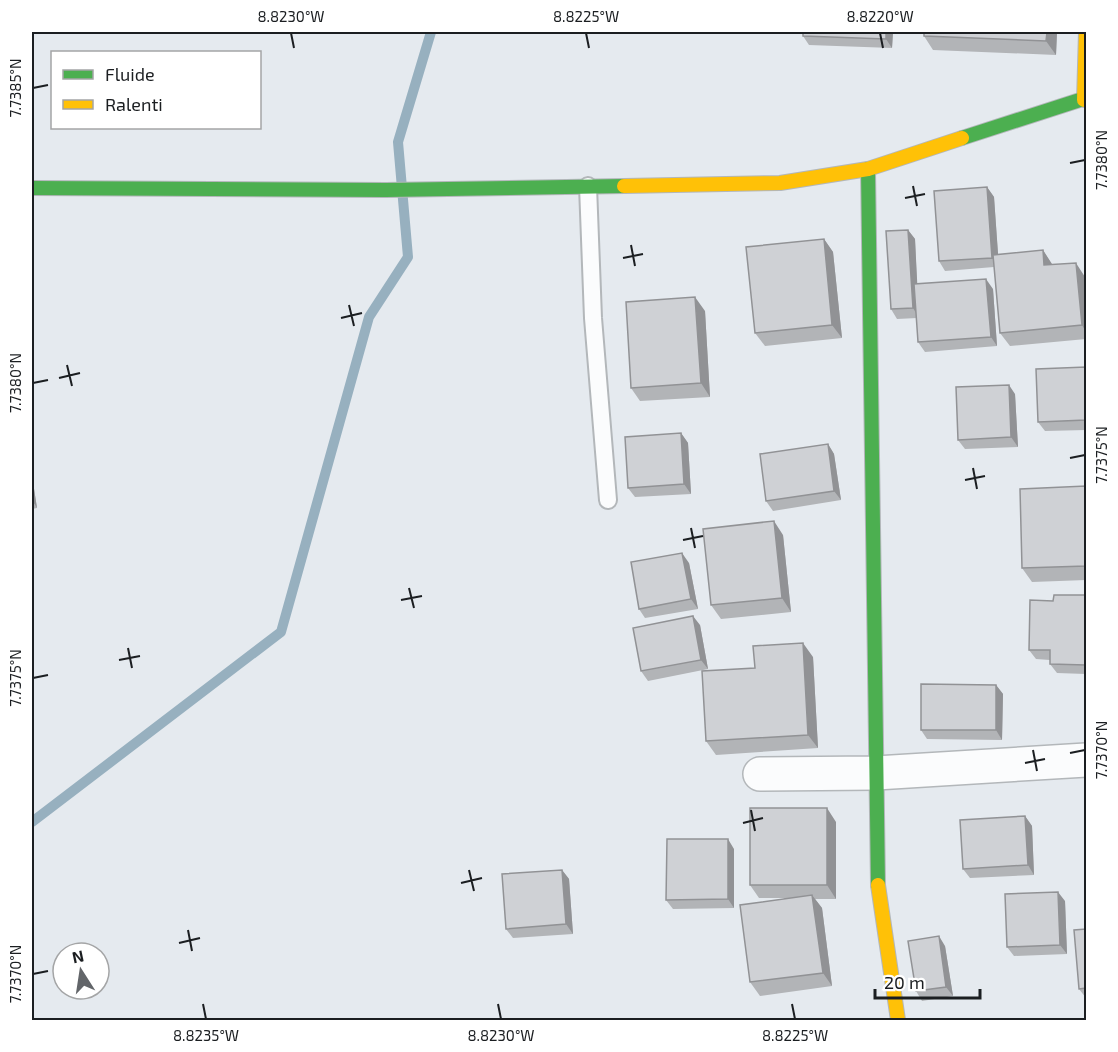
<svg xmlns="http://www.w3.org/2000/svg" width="1118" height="1052" viewBox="0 0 1118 1052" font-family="'Exo 2',sans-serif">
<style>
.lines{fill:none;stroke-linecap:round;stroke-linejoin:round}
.stream{stroke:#97b0bf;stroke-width:10}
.lane-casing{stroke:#b3b7ba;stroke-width:20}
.street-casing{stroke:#b3b7ba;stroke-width:36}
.fast-casing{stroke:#b3b7ba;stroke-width:16}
.slow-casing{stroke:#b3b7ba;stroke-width:16}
.lane{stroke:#fbfcfd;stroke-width:16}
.street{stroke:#fbfcfd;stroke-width:33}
.fast{stroke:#4caf50;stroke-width:14}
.slow{stroke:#ffc107;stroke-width:14}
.wall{fill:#b2b4b7}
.shaded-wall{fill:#919295}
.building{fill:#cfd1d5;stroke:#919295;stroke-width:1.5}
.ticks{fill:none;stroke:#1b1e21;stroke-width:2}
.neatline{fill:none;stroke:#1b1e21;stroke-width:2}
.ticks-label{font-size:15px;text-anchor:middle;fill:#1b1e21}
</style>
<rect width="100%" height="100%" fill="#e5eaef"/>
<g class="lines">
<path class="stream" d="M32,822L281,632L369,317L408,257L398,142L431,32"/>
<defs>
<path id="lane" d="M588,186L593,318L608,500"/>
<path id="street" d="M760,774L876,773L1086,760"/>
<path id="fast" d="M962,138L1086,98
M868,169L878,885
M32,188L386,190L624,186"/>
<path id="slow" d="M1084,100L1086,32
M624,186L780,183L868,169L962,138
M878,885L898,1020"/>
</defs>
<use href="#lane" class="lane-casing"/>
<use href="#street" class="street-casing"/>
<use href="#fast" class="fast-casing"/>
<use href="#slow" class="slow-casing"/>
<use href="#lane" class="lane"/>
<use href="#street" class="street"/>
<use href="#fast" class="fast"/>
<use href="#slow" class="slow"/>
</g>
<path class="wall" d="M893,32L892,48L809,45L803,36Z
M924,32H1057L1056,55L933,50L924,36Z
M987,187L994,197L998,255L1043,250L1052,265L1085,277L1086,291V339L1010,346L1000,333L994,267L945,271L939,261Z
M908,230L915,239L917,284L993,289L997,346L925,352L918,342L917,318L897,319L891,309Z
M824,239L833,252L842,338L765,346L755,333Z
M705,311L710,397L640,401L631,388Z
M1086,367V430L1045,431L1038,422Z
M1015,394L1018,447L965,449L958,440Z
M681,433L688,443L691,494L635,497L628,488Z
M828,444L834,454L841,500L773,511L766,501Z
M32,476L37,508L32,509Z
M1086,486V580L1032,582L1022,568Z
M783,535L791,612L721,619L711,605Z
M689,563L698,609L645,618L639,609Z
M1086,595V674L1057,673L1050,664V660L1036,659L1029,650L1053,601Z
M700,625L708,669L648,681L641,671Z
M813,657L818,748L716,755L706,741L755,668Z
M996,685L1003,694L1002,740L927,739L921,730Z
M1025,816L1032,826L1034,875L970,878L963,869Z
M836,822V899H815L822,908L832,986L760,996L750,982L784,898H759L750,885Z
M734,849V908L673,909L666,900Z
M562,870L569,879L573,934L513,938L506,929Z
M1065,901L1067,954L1014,956L1007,947Z
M1086,929V998L1079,989Z
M945,946L953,996L922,1001L916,991Z"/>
<path class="shaded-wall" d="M886,32H893L892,48L886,39Z
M1047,32H1057L1056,55L1046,41Z
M987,187L994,197L999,267L992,258Z
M908,230L915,239L919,318L913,308Z
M824,239L833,252L842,338L832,325Z
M1043,250L1052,264L1054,279L1044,265Z
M1076,263L1085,277L1086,291V332L1082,325Z
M986,279L993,289L997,346L991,337Z
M695,297L705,311L710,397L701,383Z
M32,349L34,365L32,362Z
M1009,385L1015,394L1018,447L1011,437Z
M681,433L688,443L691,494L684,484Z
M828,444L834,454L841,500L834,491Z
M32,476L37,508L34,503L32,490Z
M774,521L783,535L791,612L782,598Z
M682,553L689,563L698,609L691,599Z
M693,616L700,625L708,669L701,660Z
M803,643L813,657L818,748L808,735Z
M996,685L1003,694L1002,740L996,730Z
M827,808L836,822V899L827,885Z
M1025,816L1032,826L1034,875L1028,865Z
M728,839L734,849V908L728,899Z
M562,870L569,879L573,934L566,924Z
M1058,892L1065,901L1067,954L1060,945Z
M812,895L822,908L832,986L823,973Z
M939,936L945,946L953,996L946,987Z"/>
<path class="building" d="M803,32H886V39L803,36Z
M924,32H1047L1046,41L924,36Z
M987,187L992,258L939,261L934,191Z
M908,230L913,308L891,309L886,231Z
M824,239L832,325L755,333L746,247Z
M1043,250L1044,265L1076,263L1082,325L1000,333L993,255Z
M986,279L991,337L918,342L914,284Z
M695,297L701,383L631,388L626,302Z
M1086,367V420L1038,422L1036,369Z
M1009,385L1011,437L958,440L956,387Z
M681,433L684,484L628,488L625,437Z
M828,444L834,491L766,501L760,454Z
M1086,486V566L1022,568L1020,489Z
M32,490L34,503L32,504Z
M774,521L782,598L711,605L703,529Z
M682,553L691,599L639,609L631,562Z
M1054,595H1086V665L1050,664V650H1029L1030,600L1053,601Z
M693,616L701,660L641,671L633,628Z
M803,643L808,735L706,741L702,671L755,668L753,646Z
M921,684L996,685V730H921Z
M750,808H827V885H750Z
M1025,816L1028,865L963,869L960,820Z
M667,839H728V899L666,900Z
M562,870L566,924L506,929L502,874Z
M1058,892L1060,945L1007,947L1005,894Z
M812,895L823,973L750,982L740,905Z
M1086,929V988L1079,989L1074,930Z
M939,936L946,987L916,991L908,941Z"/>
<path class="ticks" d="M291,33L294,48M586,33L589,48M880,33L883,48M33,88L48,85M1070,163L1085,160M913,186L917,206M905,198L925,194M631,245L635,266M623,258L643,254M349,305L354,326M341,318L362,313M67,365L72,386M59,378L80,373M33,383L48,380M1070,458L1085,455M973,468L977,489M965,480L985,476M691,528L695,548M683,540L703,536M409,588L414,608M401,600L422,596M128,648L132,668M119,660L140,656M33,678L48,675M1033,750L1037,771M1070,753L1085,750M1025,763L1045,759M751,810L755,831M743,823L763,818M469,870L474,891M461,883L482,878M188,930L192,951M179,943L200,938M33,974L48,971M203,1004L206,1019M498,1004L501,1019M792,1004L795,1019"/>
<rect width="1118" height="1052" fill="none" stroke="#ffffff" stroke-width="66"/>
<rect x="51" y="51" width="210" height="78" fill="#ffffff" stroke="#a4a5a6" stroke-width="1.5"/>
<rect x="63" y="70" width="30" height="9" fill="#4caf50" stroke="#a4a5a6" stroke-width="1.5"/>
<text x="105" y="81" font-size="18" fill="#1b1e21">Fluide</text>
<rect x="63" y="100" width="30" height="9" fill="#ffc107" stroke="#a4a5a6" stroke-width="1.5"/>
<text x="105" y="111" font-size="18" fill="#1b1e21">Ralenti</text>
<g transform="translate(81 971) rotate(348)"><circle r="28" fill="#ffffff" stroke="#a4a5a6" stroke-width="1.5"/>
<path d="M0-4.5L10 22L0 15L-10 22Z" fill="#626569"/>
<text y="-9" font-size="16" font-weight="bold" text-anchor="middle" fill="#1b1e21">N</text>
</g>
<path d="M875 989v9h105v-9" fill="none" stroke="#1b1e21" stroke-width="3"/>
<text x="884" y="989" font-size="18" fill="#1b1e21" stroke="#ffffff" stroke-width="4.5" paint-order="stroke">20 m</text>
<rect x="33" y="33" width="1052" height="986" class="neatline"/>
<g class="ticks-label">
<text x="291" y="22">8.8230°W</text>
<text x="586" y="22">8.8225°W</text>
<text x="880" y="22">8.8220°W</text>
<text transform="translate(16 88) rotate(-90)" y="5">7.7385°N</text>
<text transform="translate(1102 160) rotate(-90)" y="5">7.7380°N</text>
<text transform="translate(16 383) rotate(-90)" y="5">7.7380°N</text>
<text transform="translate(1102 455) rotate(-90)" y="5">7.7375°N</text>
<text transform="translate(16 678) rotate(-90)" y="5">7.7375°N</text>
<text transform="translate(1102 750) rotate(-90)" y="5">7.7370°N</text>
<text transform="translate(16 974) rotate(-90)" y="5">7.7370°N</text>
<text x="206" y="1041">8.8235°W</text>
<text x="501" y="1041">8.8230°W</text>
<text x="795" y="1041">8.8225°W</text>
</g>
</svg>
